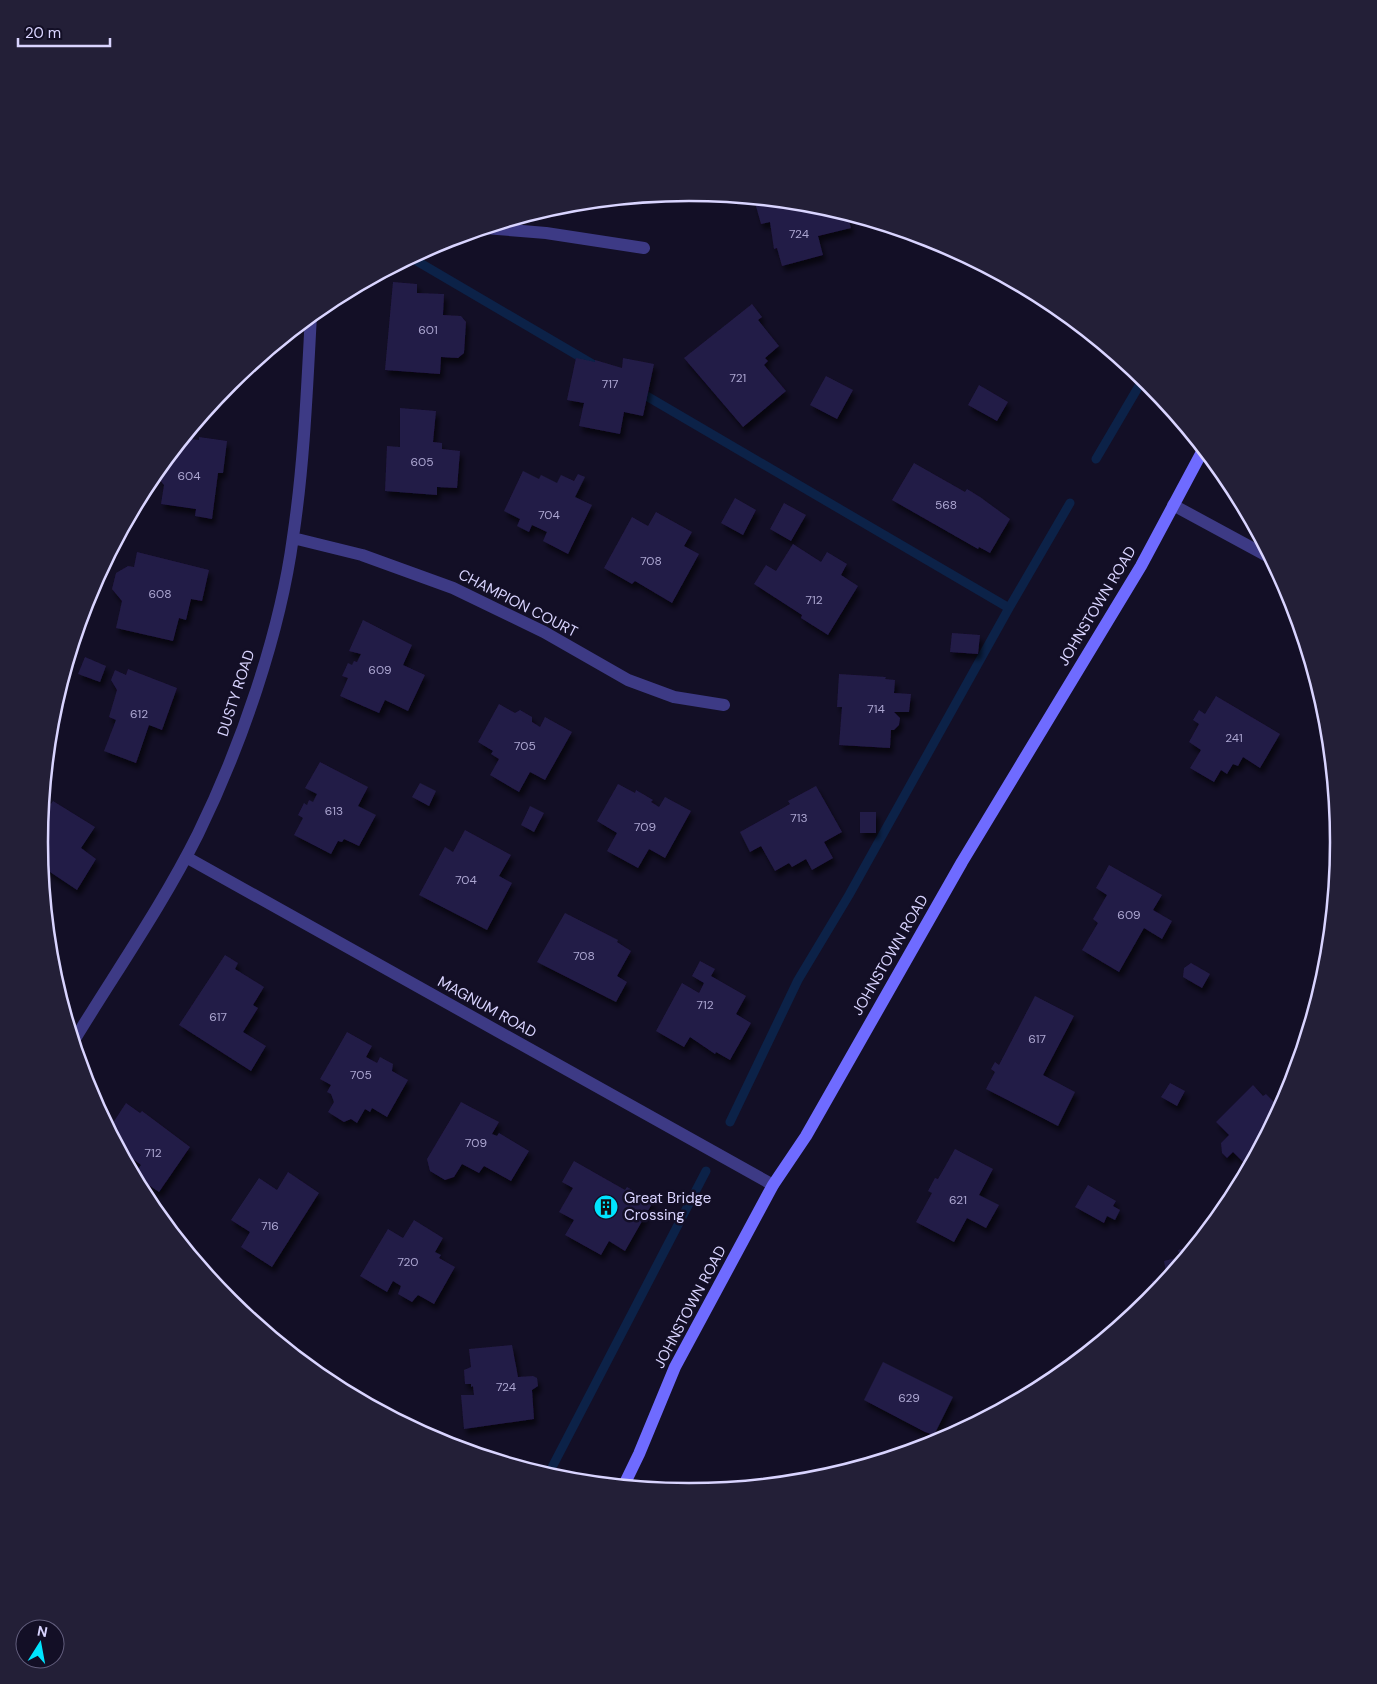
<svg xmlns="http://www.w3.org/2000/svg" width="1377" height="1684" viewBox="0 0 1377 1684" font-family="'DM Sans',sans-serif">
<style>
.lines{fill:none;stroke-linecap:round;stroke-linejoin:round}
.stream{stroke:#0c2248;stroke-width:9}
.building{fill:#241b47;filter:url(#shadow)}
.street{stroke:#3d3a85;stroke-width:12}
.secondary{stroke:#6f6bff;stroke-width:12}
.labels{text-anchor:middle;dominant-baseline:central;stroke-width:5;stroke-linejoin:round;paint-order:stroke}
.number-label{font-size:12px;fill:#aca6d1}
.street-label{font-size:15px;fill:#d9d4ff;stroke:#130f26}
.poi-label{font-size:15px;fill:#d9d4ff;stroke:#130f26;text-anchor:start}
.rim{fill:none;stroke:#d9d4ff;stroke-width:2.5}
</style>
<defs>
<filter id="shadow"><feDropShadow dx="3" dy="5.5" stdDeviation="2.5" flood-color="#0009"/></filter>
</defs>
<rect width="100%" height="100%" fill="#130f26"/>
<g class="lines">
<path class="stream" d="M410,257L594,365
M638,391L1009,608
M1096,459L1143,379
M730,1122L798,980L849,895L1009,608L1070,503
M548,1475L706,1171"/>
</g>
<path class="building" d="M754,199L816,205L847,214L851,228L818,236L823,255L782,266L777,248L774,249L770,222L761,224Z
M393,282L417,284V293L444,294L443,315L461,316L466,322L464,353L458,358L441,357L440,374L385,370Z
M752,304L762,317L758,320L779,346L765,358L768,361L764,365L786,391L743,427L684,358Z
M576,358L595,362V360L622,368L623,358L654,364L643,416L624,412L620,434L579,426L584,403L567,400Z
M826,376L853,390L837,419L810,405Z
M979,385L1008,402L997,421L968,405Z
M400,408L436,411L433,442L442,443V449L460,451L457,488L437,487V495L385,491L387,446L400,447Z
M199,437L227,441L223,473H218L212,519L195,516L196,509L161,504L164,485L159,479L163,468H159L183,438L199,440Z
M914,463L965,492L967,489L980,497L1010,519L990,553L979,547L978,549L892,500Z
M523,471L539,479L541,475L557,483L561,475L574,481L578,474L585,477L575,497L592,505L568,554L543,541L547,532L532,525L529,532L517,526L520,519L504,511Z
M735,498L756,510L743,535L721,523Z
M784,503L806,515L791,541L770,529Z
M656,512L692,532L684,546L699,554L672,603L635,581L632,584L604,568L632,517L648,526Z
M793,544L821,562L827,552L847,564L841,575L858,586L828,635L801,618L802,615L754,584L766,565L776,571Z
M137,552L209,570L202,601L191,599L186,620L179,618L173,641L116,628L122,601L112,589L116,573L128,566L134,567Z
M363,620L412,645L403,665L425,675L408,711L385,700L379,713L340,696L348,678L342,676L348,663L352,665L354,661L357,662L361,654L349,651Z
M952,633L980,635L978,654L950,652Z
M85,657L106,666L100,682L78,674Z
M128,669L177,688L162,730L149,725L136,763L104,751L116,720L109,717L117,690L111,680L115,670L126,675Z
M839,674L886,677L885,679L895,680L894,693L911,694L909,712H894L900,718L899,725L894,730H891L890,748L839,745L842,707H837Z
M1216,696L1280,734L1260,768L1243,757L1238,766L1233,764L1227,774L1221,770L1214,782L1190,768L1201,750L1189,742L1199,724L1193,720L1199,710L1205,714Z
M499,704L515,713L520,710L532,717V722L540,727L545,717L572,732L545,780L530,772L519,792L490,775L499,759L491,754L493,751L478,742Z
M320,762L368,787L358,806L376,815L359,846L344,839L342,842L338,841L331,854L294,835L303,818L298,815L304,803L307,805L309,800L313,802L317,794L305,788Z
M420,783L436,791L429,806L412,797Z
M618,784L635,793L636,790L653,800L651,802L659,807L665,797L691,811L665,858L649,849L638,868L607,851L617,833L597,821Z
M816,786L842,832L824,842L833,858L812,870L806,859L792,867L789,863L775,871L761,846L750,852L740,832L790,804L788,801Z
M43,799L51,804L53,801L95,827L81,848L96,859L77,890L41,866L39,842Z
M530,806L544,813L534,832L521,825Z
M860,812H876V833H860Z
M465,830L511,855L499,876L512,883L487,930L419,895L445,847L453,852Z
M1109,865L1162,895L1153,910L1172,921L1162,939L1144,928L1119,972L1082,950L1098,923L1093,919L1107,895L1096,888Z
M565,913L618,940L617,942L631,951L617,976L627,982L616,1002L537,962Z
M225,955L238,963L235,969L264,987L253,1005L258,1008L243,1032L266,1046L251,1071L179,1025Z
M700,961L715,969L711,976L746,996L736,1014L751,1023L730,1060L716,1052L715,1054L690,1037L684,1047L656,1031L682,983L699,993L704,983L692,976Z
M1191,963L1210,974L1202,988L1183,977L1184,968Z
M1035,996L1074,1016L1043,1075L1075,1092L1058,1126L986,1089L995,1072L991,1069L995,1062L999,1065Z
M347,1032L372,1046L366,1057L377,1063L380,1057L393,1064L392,1071L408,1080L387,1117L372,1108L370,1112L365,1109L357,1123L351,1119L344,1122L328,1112L334,1102L331,1094L327,1092L331,1085L320,1079Z
M1170,1083L1185,1091L1177,1106L1161,1097Z
M1253,1085L1263,1096L1266,1094L1280,1108L1248,1167L1233,1152L1227,1158L1222,1153L1221,1143L1229,1135L1216,1122Z
M461,1102L499,1122L492,1134L497,1136L499,1133L529,1151L511,1181L484,1166L479,1173L462,1164L454,1177L445,1180L430,1171L427,1159Z
M126,1103L140,1113L142,1111L190,1147L159,1192L134,1175L141,1165L133,1159L128,1165L109,1129Z
M955,1149L993,1169L979,1195L999,1205L986,1228L967,1218L954,1242L916,1222L932,1193L928,1191L935,1178L938,1179Z
M574,1161L625,1190L627,1187L653,1202L625,1251L609,1241L601,1255L565,1235L574,1220L559,1212L573,1188L562,1182Z
M288,1172L319,1193L272,1267L241,1247L250,1232L231,1220L259,1178L277,1190Z
M1088,1185L1116,1201L1113,1206L1120,1210L1115,1220L1107,1216L1104,1223L1075,1207Z
M414,1220L443,1238L435,1252L441,1255L439,1258L455,1267L434,1304L418,1295L412,1302L398,1294L401,1286L393,1281L387,1292L360,1276L388,1229L403,1238Z
M1193,1246L1154,1293L1152,1281L1167,1278L1164,1261L1180,1257L1178,1250Z
M512,1345L518,1377L533,1376L537,1378L538,1386L532,1390L534,1419L464,1429L461,1395H474L473,1386L471,1387V1384H465L464,1370L471,1367L469,1349Z
M883,1362L953,1397L934,1435L925,1432L864,1400Z"/>
<g class="lines">
<path class="street" d="M485,228L546,233L644,248
M1173,505L1269,557
M293,538L362,555L453,588L544,632L628,680L674,697L724,705
M186,857L773,1185
M73,1042C115,973 162,906 198,834C241,746 280,634 293,537C304,464 307,389 311,315"/>
<path class="secondary" d="M624,1485L639,1454L675,1367L773,1185L806,1136L962,862L1141,566L1203,450"/>
</g>
<defs>
<symbol id="building-disc" viewBox="-11 -11 22 22"><circle r="9.5" fill="#00e5ff" stroke="#130f26"/><path d="M-4-6H4V6H1V3H-1V6H-4ZM-2.5-4.3h1.7v1.8h-1.7ZM.8-4.3h1.7v1.8H.8ZM-2.5-1h1.7V.8h-1.7ZM.8-1h1.7V.8H.8Z" fill="#111"/></symbol>
</defs>
<g fill-rule="evenodd">
<use href="#building-disc" x="592" y="1193" width="28" height="28"/>
</g>
<g class="labels">
<g class="number-label">
<text x="799" y="234">724</text>
<text x="428" y="330">601</text>
<text x="738" y="378">721</text>
<text x="610" y="384">717</text>
<text x="422" y="462">605</text>
<text x="189" y="476">604</text>
<text x="946" y="505">568</text>
<text x="549" y="515">704</text>
<text x="651" y="561">708</text>
<text x="160" y="594">608</text>
<text x="814" y="600">712</text>
<text x="380" y="670">609</text>
<text x="876" y="709">714</text>
<text x="139" y="714">612</text>
<text x="1234" y="738">241</text>
<text x="525" y="746">705</text>
<text x="334" y="811">613</text>
<text x="799" y="818">713</text>
<text x="645" y="827">709</text>
<text x="466" y="880">704</text>
<text x="1129" y="915">609</text>
<text x="584" y="956">708</text>
<text x="705" y="1005">712</text>
<text x="218" y="1017">617</text>
<text x="1037" y="1039">617</text>
<text x="361" y="1075">705</text>
<text x="476" y="1143">709</text>
<text x="153" y="1153">712</text>
<text x="958" y="1200">621</text>
<text x="270" y="1226">716</text>
<text x="408" y="1262">720</text>
<text x="506" y="1387">724</text>
<text x="909" y="1398">629</text>
</g>
<g class="street-label">
<text transform="translate(518 603) rotate(27)">CHAMPION COURT</text>
<text transform="translate(1097 606) rotate(-59)">JOHNSTOWN ROAD</text>
<text transform="translate(236 693) rotate(-72)">DUSTY ROAD</text>
<text transform="translate(890 955) rotate(-60)">JOHNSTOWN ROAD</text>
<text transform="translate(487 1007) rotate(29)">MAGNUM ROAD</text>
<text transform="translate(690 1307) rotate(-62)">JOHNSTOWN ROAD</text>
</g>
<g class="poi-label">
<text x="624" y="1198">Great Bridge<tspan x="624" dy="17">Crossing</tspan></text>
</g>
</g>
<path d="M0 0H1377V1684H0ZM48 842a641 641 0 1 1 1282 0a641 641 0 1 1-1282 0Z" fill="#231f37" fill-rule="evenodd"/>
<path class="rim" d="M48 842a641 641 0 1 1 1282 0a641 641 0 1 1-1282 0Z"/>
<g transform="translate(40 1644) rotate(11)"><circle r="24" fill="#130f26" stroke="#625e7d"/>
<path d="M0-4L9 19L0 12L-9 19Z" fill="#00e5ff"/>
<text y="-8" font-size="14" font-weight="bold" text-anchor="middle" fill="#d9d4ff">N</text>
</g>
<path d="M18 38v8h92v-8" fill="none" stroke="#d9d4ff" stroke-width="2.5"/>
<text x="25" y="38" font-size="15" fill="#d9d4ff" stroke="#130f26" stroke-width="4" paint-order="stroke">20 m</text>
</svg>
